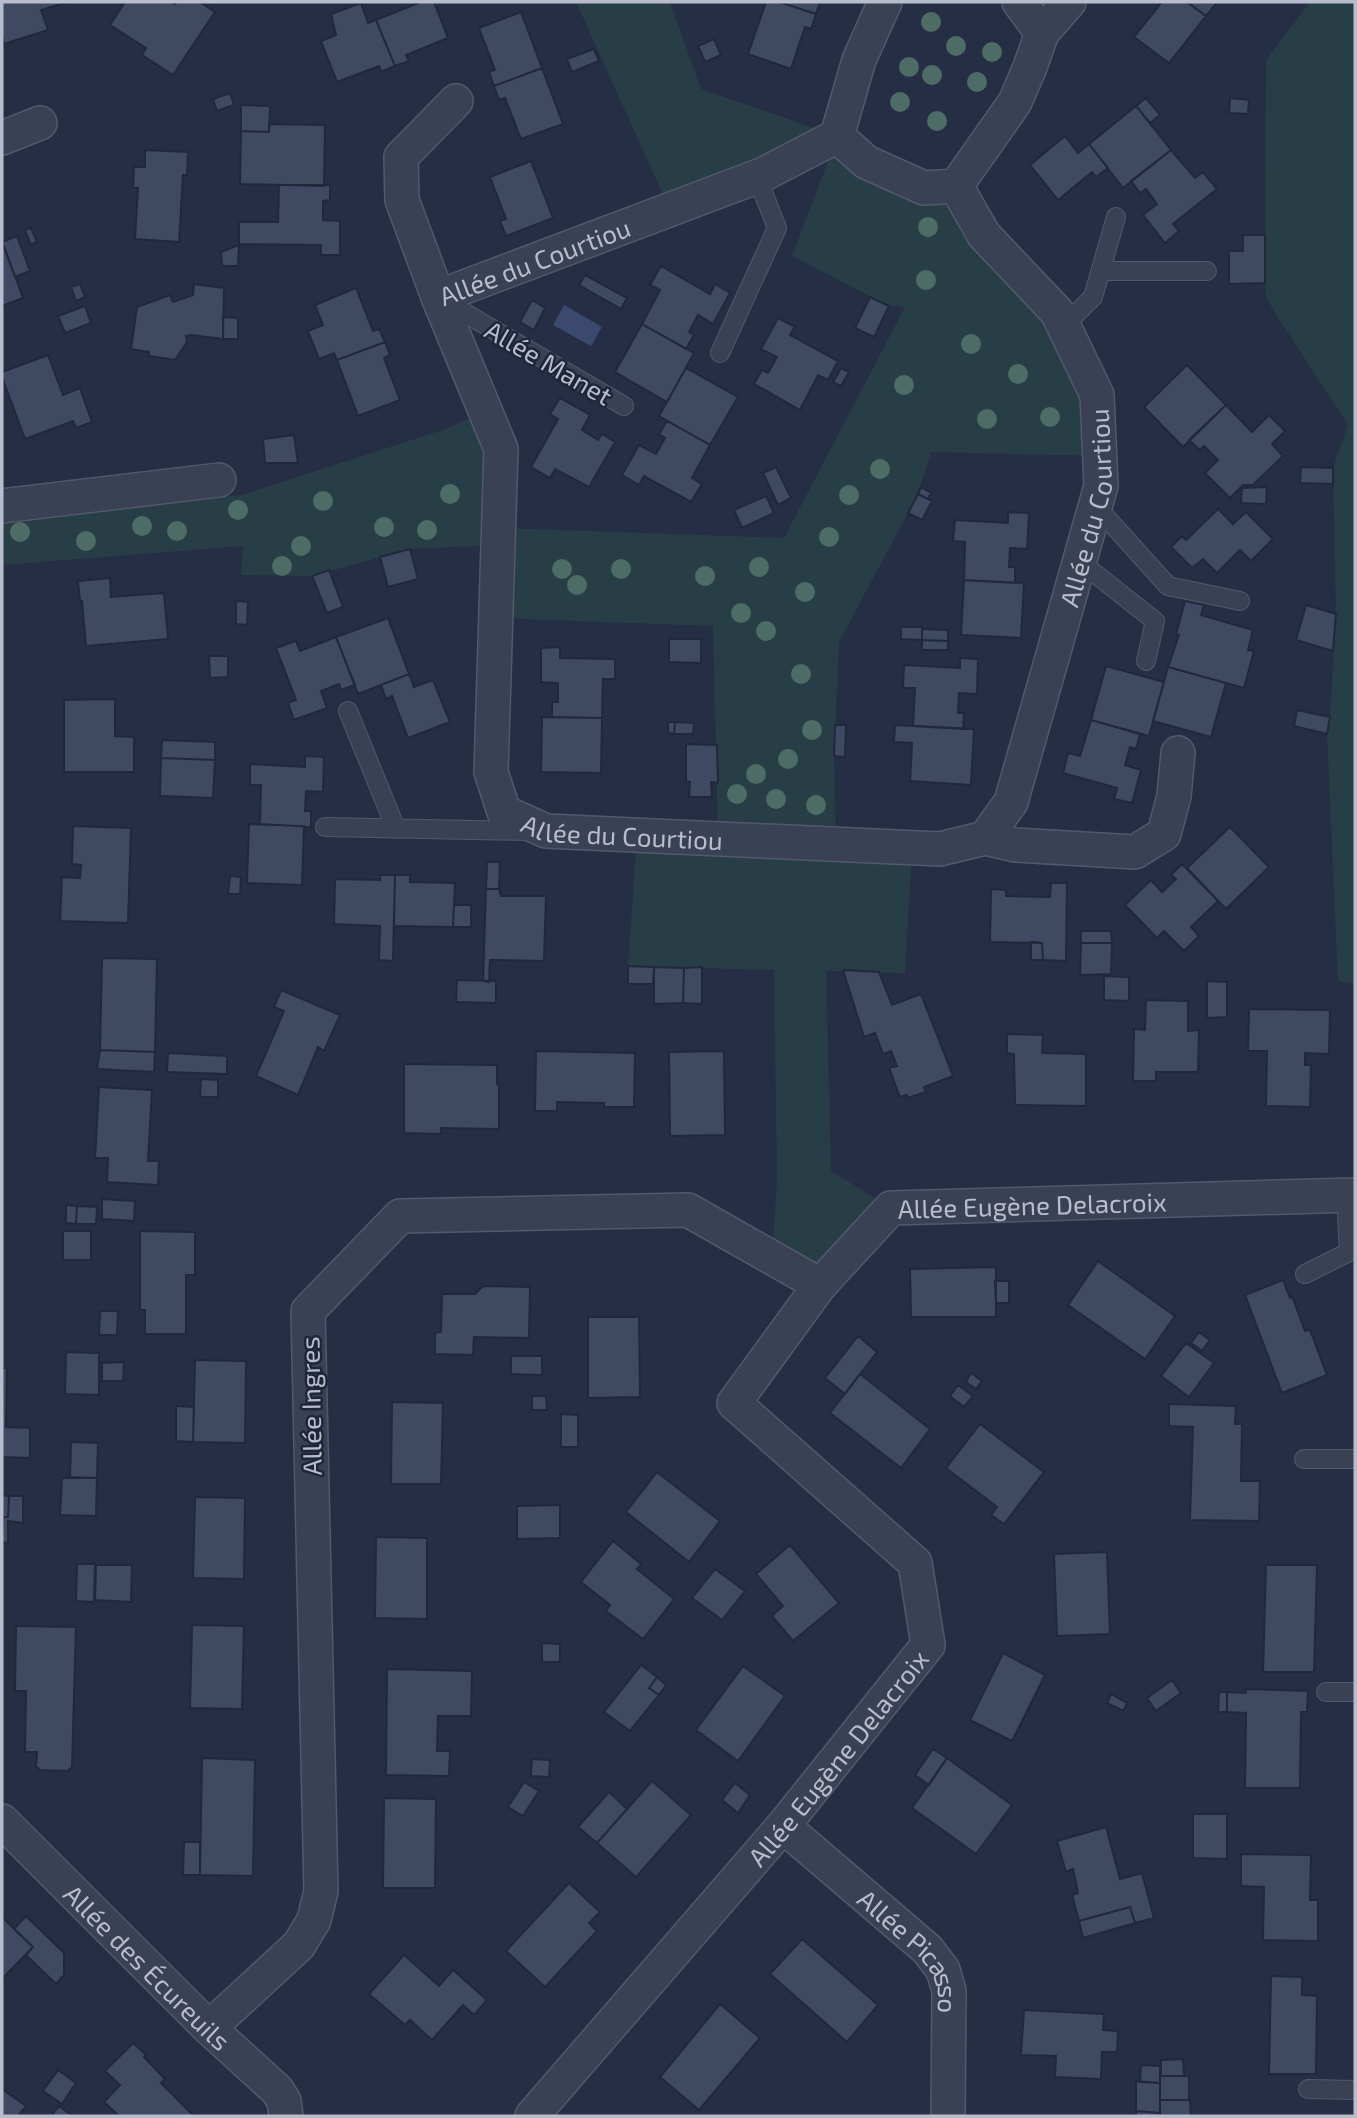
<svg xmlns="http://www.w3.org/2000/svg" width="1357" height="2118" viewBox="0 0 1357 2118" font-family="'Exo 2',sans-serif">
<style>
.green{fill:#283e46}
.water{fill:#3b496e}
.building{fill:#404962;stroke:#21283c;stroke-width:2}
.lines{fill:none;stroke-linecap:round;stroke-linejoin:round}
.service-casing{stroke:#53596c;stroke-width:20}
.minor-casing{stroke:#53596c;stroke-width:36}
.service{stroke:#3b4154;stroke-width:18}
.minor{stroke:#3b4154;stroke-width:33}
.tree{fill:#4e6c66}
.labels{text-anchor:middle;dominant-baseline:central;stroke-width:5;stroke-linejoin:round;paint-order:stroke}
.street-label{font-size:26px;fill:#b8bdce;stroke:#1f263a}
</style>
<rect width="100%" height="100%" fill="#262e45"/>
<path class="green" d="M576,2H670L701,89L837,136L956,186L1057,312L1099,456L931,452L918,494L839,642L834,756L836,845L912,848L905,973L826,971L831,1171L891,1208L820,1285L772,1258L777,1180L774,970L628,966L637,836L718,839L713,626L496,618L498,545L410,549L312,576L241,575L243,546L2,565V519L242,495L449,428L485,410L499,528L784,538L905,307L889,306L792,256L837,138L670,210Z
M1310,2H1355V984L1338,981L1327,734L1330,717L1336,614L1333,468L1348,425L1272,308L1266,295L1265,283L1266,60Z"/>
<path class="water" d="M564,305L602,327L591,346L553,325Z"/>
<path class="building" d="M2,2H68L41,10L48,30L4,44L2,36Z
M125,2H171L175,4L177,2H200L215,12L173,75L142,55L146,48L110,25Z
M421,2H434L448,38L406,55L409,61L395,66L376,20Z
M766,2H779L816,14L811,29L805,27L791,69L748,54Z
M779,2H820L816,14Z
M1162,2H1187L1206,16L1169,63L1134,37Z
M1187,2H1217L1206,16Z
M361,3L368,23L376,20L395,66L381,72L379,66L337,82L321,41L336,35L331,14Z
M521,12L542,68L494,86L489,72L495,70L479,28Z
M714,39L721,55L705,62L698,46Z
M594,49L599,61L572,72L567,59Z
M542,68L563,124L521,139L505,98L499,100L494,86Z
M230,93L234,105L217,111L213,99Z
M1146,98L1160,115L1150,123L1136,106Z
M1230,98L1249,100L1248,114L1229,113Z
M241,105L270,106L269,132L241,131Z
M1136,106L1171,150L1123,188L1089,144Z
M269,124L325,125L324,186L240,184L241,131L269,132Z
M1065,136L1078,153L1089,144L1108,168L1096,177L1092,172L1058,200L1030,165Z
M145,150L188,152L187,175H183L179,242L135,239L138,188H133L134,167H145Z
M1171,150L1195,178L1203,172L1217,189L1173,224L1179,231L1165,243L1143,215L1157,204L1146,189L1140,193L1131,181Z
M531,161L553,218L506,236L500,221L506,219L490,177Z
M279,185H330V200L323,201V220L340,221V255H321V245L239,244V222H278Z
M31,228L37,242L31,245L25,230Z
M1243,235H1265V283L1229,284V251H1243Z
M17,236L30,271L15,277L2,242Z
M2,241L23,298L2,306Z
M239,245L238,266H222L221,252Z
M661,266L710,294L715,284L730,293L713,324L698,315L689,332L694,335L686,349L642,324L660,290L650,285Z
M585,275L627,298L621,309L579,285Z
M80,284L85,297L76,301L71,287Z
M194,284L224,288L223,339L191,335L186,336L187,342L175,360L149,356V352L131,349L137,307L170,295L173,302L193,295Z
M356,288L373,331L379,329L385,342L337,360L334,353L319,359L308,331L323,325L315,305Z
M870,297L889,306L874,337L855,328Z
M532,300L545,308L534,330L520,322Z
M85,306L91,323L65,333L58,316Z
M223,317L238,318V339H223Z
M778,318L795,327L790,335L838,361L828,380L818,375L800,410L754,384L762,370L768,373L777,357L761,349Z
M642,324L694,353L667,402L615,372Z
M385,342L390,355L384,358L400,400L358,416L337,360Z
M48,355L63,395L80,388L92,422L76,428L73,421L25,439L2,377V372Z
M1187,365L1226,405L1183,447L1144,407Z
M686,368L738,397L710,445L659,416Z
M841,368L849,372L841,386L833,382Z
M560,398L590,415L582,430L598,440L602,434L615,442L589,487L555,469L550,478L531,467L558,419L550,414Z
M1226,405L1252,432L1269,415L1285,431L1272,444L1283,456L1253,485H1243L1230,498L1205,473L1218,460L1204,446L1200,450L1189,440Z
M667,421L710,445L692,478L702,484L691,502L644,476L639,485L622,475L639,445L656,454L665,438L659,434Z
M294,435L298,463H265L263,439Z
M776,467L791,498L778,505L763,473Z
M1301,467L1333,468V484L1300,483Z
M921,487L931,493L928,499L918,494Z
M1267,487L1266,504L1241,503L1242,488Z
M918,494L932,501L922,520L908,513Z
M766,496L774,513L742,528L734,510Z
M1218,509L1233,524L1246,512L1273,539L1251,561L1240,550L1217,573L1203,559L1192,568L1171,547L1182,536L1186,540Z
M1008,512L1029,513L1027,549L1010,548L1009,567H1015V583L964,580L965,542L953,541L955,520L1008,523Z
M410,549L418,579L388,587L380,557Z
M329,570L343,607L327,613L312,576Z
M110,578L111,597L164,593L168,639L86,646L82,601H80L78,581Z
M964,580L1024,583L1021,638L961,635Z
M236,601L248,602L247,625L236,624Z
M1185,601L1204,605L1201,615L1253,630L1248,650L1254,651L1244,688L1168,667L1179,635L1176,634Z
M1306,605L1336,614L1333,651L1296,640Z
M388,618L409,674L358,694L336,637Z
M901,627H922V640L901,639Z
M922,629L948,630V641L922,640Z
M336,637L355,685L341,690L339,684L321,691L327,708L294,720L288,703L296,700L276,648L296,641L300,651Z
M669,639H701V663L669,662Z
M922,640L948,641V650H922Z
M560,647V658L615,659V679H603L602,718L552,717V702H558V683L541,682V648Z
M209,656H228V677L210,678Z
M960,658L978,659L977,694L959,693L958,713H964L963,729L913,726L915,688H903L904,665L960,668Z
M1106,666L1164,682L1149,736L1091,720Z
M1168,667L1226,683L1211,737L1153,721Z
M409,674L414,687L433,680L450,722L408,738L392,696L386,699L381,685Z
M115,699V736L134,737V772H64V700Z
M1297,710L1330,717L1327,734L1294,726Z
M542,717L602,718L601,773L541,772Z
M1091,720L1140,734L1136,749L1130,747L1125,765L1141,770L1132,803L1114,799L1117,788L1063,773L1068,753L1080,756Z
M668,722H675L674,734L668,733Z
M675,722L694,723L693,734H674Z
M835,725H846L845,757L834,756Z
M895,725L974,729L971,785L910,781L912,743L894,742Z
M162,740L215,742V760L161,758Z
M686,744L717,745L718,783L711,782L712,797H689L690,782H686Z
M305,756L324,757L323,792L306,791L305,811H311V827L260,824L261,785H250V764L305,767Z
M161,758L215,760L213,798L160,796Z
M249,824L304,826L302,885L247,883Z
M73,826L131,828L128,923L60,921L62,877L80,878L81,865L72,864Z
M1230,827L1269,867L1226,909L1187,868Z
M487,862H500L499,889H486Z
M1182,864L1218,901L1191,927L1199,936L1184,951L1164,931L1157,938L1125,905L1151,880L1162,892L1176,879L1171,875Z
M380,875H395L393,961L379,960L380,926L334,924L335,879L380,880Z
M395,875H410V882L455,883L453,927L394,926Z
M230,876L241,877L240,894H228Z
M1051,883H1067L1066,961L1043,960L1042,943L990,942L991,889L1006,890V896L1050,897Z
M486,889H499L501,896H546L544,961L490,960L489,982L483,981Z
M454,905H471V927H453Z
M1081,931H1111L1112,943H1081Z
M1031,942L1042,943L1043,960H1031Z
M1081,943H1112L1111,974L1080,975Z
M102,958L157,959L155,1052L100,1050Z
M628,966L654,967L653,984H628Z
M654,967L684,968L683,1003L654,1004Z
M702,967V1004L683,1003L684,968Z
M843,970L879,972L892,1005L921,994L953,1076L924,1087L926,1092L908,1098L907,1095L900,1097L889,1068L897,1066L891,1051L883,1054L875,1033L864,1037Z
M1104,976L1129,977V1001L1104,1000Z
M457,980L496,981V1003L456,1002Z
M1207,981L1227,982V1017L1207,1018Z
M281,990L340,1015L324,1051L318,1047L298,1095L256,1076L284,1011L274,1007Z
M1146,1000L1188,1001V1031L1199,1030L1198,1072H1156V1081H1133L1134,1029L1145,1030Z
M1249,1009L1330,1010L1329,1054L1305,1053V1065H1311L1310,1107L1266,1106L1267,1051H1248Z
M1007,1034L1043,1035L1042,1053L1086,1054V1106L1015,1105L1014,1054L1007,1053Z
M100,1050L155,1052L154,1072L97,1069Z
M536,1051L635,1053L634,1107H604V1103L557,1102V1111H535Z
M724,1051L725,1135L670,1136L669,1052Z
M168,1053L227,1056V1074L167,1072Z
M404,1064L497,1065V1084L499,1083V1129L441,1128V1134L404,1133Z
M201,1079L218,1080V1097H200Z
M99,1087L152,1090L148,1161H159L158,1185L107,1182L108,1158H95Z
M102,1199L135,1201L134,1221L102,1219Z
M66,1205L77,1206L76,1224L66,1223Z
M77,1206L97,1207L96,1224H76Z
M63,1231H91V1260H63Z
M140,1231L195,1232V1275H186V1334H145V1310H140Z
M1098,1261L1175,1316L1145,1359L1068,1305Z
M996,1267V1317H911L910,1269Z
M1283,1280L1290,1298L1292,1296L1305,1331L1310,1330L1327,1375L1282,1393L1245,1295Z
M995,1281H1009V1303H996Z
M483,1286L530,1287L529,1338L474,1337L473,1355L435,1354V1333L441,1332L442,1294H475Z
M100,1311H118L117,1335H99Z
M588,1317H639L640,1397L588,1398Z
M1199,1332L1210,1340L1202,1351L1191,1343Z
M858,1336L877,1352L845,1394L825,1378Z
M1186,1343L1214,1363L1189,1397L1161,1376Z
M66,1352L99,1353V1395L65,1394Z
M511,1356H542V1375L511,1374Z
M195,1360L246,1361L245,1443L193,1442Z
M124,1362L123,1381H102V1363Z
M2,1368H7L6,1427L30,1428V1458L2,1457Z
M971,1373L982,1381L976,1389L966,1382Z
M860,1374L930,1429L901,1468L830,1413Z
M958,1385L973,1396L964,1407L950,1396Z
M532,1396H546L547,1410H532Z
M392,1402L443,1403L441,1484H391Z
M1169,1404L1236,1406L1235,1424H1242L1241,1481H1260L1259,1521L1190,1520L1193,1427L1169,1426Z
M176,1406L194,1407L193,1442L176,1441Z
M561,1414L578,1415V1447H561Z
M980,1424L1044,1472L1004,1524L991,1515L997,1507L946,1468Z
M71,1442L98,1443L97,1478L70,1477Z
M657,1472L720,1521L689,1562L626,1512Z
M62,1478H97L96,1516L60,1515Z
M2,1495L9,1496L8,1517H2Z
M9,1496H23V1523L8,1521V1543L2,1542L3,1517H8Z
M195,1497L245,1498L244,1579L193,1578Z
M560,1505V1538L517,1539V1506Z
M376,1537L427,1538V1619L375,1618Z
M613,1541L641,1564L637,1569L674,1599L643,1639L606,1611L610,1605L581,1582Z
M790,1545L839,1603L793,1641L772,1616L783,1606L756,1574Z
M1107,1552L1110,1634L1057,1636L1054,1554Z
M77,1564H95L94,1602L76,1601Z
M96,1565H132L131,1602L95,1600Z
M1266,1565H1317L1314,1672H1263Z
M715,1569L745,1591L722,1620L692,1598Z
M192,1625L244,1626L242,1709L190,1708Z
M16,1626L76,1627L72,1767L68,1771L40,1770L36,1766L37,1752H25L26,1691H15Z
M542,1643L560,1644V1662H542Z
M1003,1653L1045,1675L1012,1741L970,1720Z
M641,1665L657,1677L649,1688L659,1695L630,1731L604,1712Z
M743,1666L785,1696L738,1761L696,1730Z
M387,1669L472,1671L471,1716H438L437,1751H450L449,1776L386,1775Z
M657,1677L666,1685L659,1695L649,1688Z
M1172,1680L1181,1693L1156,1711L1147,1698Z
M1246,1689L1308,1691L1307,1712H1301L1300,1788H1245L1246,1713L1227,1712V1692L1246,1693Z
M1219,1692H1227V1712H1218Z
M1111,1694L1127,1703L1123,1711L1107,1703Z
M933,1749L947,1758L929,1785L915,1775Z
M202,1758L255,1760L253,1876L200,1875Z
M947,1758L1012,1805L976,1854L912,1808Z
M532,1759L550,1760L549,1777L531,1776Z
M652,1781L691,1815L636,1877L597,1843Z
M524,1782L539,1791L523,1816L508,1807Z
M735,1783L750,1795L738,1813L722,1800Z
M609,1792L627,1809L597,1843L578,1827Z
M384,1798L436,1799L435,1888H383Z
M1193,1814H1227V1859L1193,1858Z
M1106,1827L1120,1879L1142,1873L1154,1918L1135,1923L1130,1907L1079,1921L1072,1895L1078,1893L1073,1869L1066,1872L1057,1841Z
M184,1842H200V1875H183Z
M1241,1854L1311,1855L1310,1900H1318V1941L1263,1940L1264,1887L1241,1886Z
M569,1883L600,1912L589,1923L597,1931L545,1987L506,1951Z
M1130,1907L1135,1923L1083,1938L1079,1921Z
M26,1916L64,1953V1975L56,1984L26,1955L33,1947L14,1929Z
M2,1917L33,1947L2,1979Z
M802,1939L878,2005L847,2042L770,1974Z
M404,1955L439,1986L453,1970L487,2000L474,2015L463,2005L432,2040L410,2020L405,2025L369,1994Z
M1271,1976L1302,1977V1995L1317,1996L1316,2074H1269Z
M720,2004L760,2038L699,2110L660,2077Z
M1024,2010L1104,2014L1103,2030L1118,2031L1117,2052H1102L1101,2079L1055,2077L1056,2056L1021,2055Z
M133,2043L146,2055L144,2057L165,2079L161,2083L193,2115L191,2116H119L104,2102L120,2085L105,2071Z
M1183,2059L1184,2076H1161V2060Z
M1141,2065L1160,2066V2083L1140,2082Z
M58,2070L76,2083L62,2104L43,2091Z
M1160,2076H1189V2100H1160Z
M1136,2081L1160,2083V2113L1136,2111Z
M2,2089L26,2106L18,2116H2Z
M1160,2100H1190L1191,2116H1160Z
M59,2106L73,2116H51Z
M1136,2111L1160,2113V2116H1136Z"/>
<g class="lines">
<defs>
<path id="service" d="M1101,271H1207
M441,299L624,406
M1064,326L1093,297L1116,217
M720,353L777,228L757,177
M1095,505L1168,586L1240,601
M1079,561L1155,621L1146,661
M348,711L396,829
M325,827L529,831
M1305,1274L1349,1252L1346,1195
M1304,1459H1355
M1326,1692H1355
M1308,2089L1355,2090"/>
<g id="minor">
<path d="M885,2L859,60L837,136L866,162L924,188L956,186L1015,102L1030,67L1042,33L1019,2"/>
<path d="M1042,33L1069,2"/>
<path id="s1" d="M456,101L401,157L402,200L438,297L501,449L491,772L504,812L546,831L940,849L985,838L1011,802L1101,486L1097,395L1057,312L984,235L956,186"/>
<path d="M2,138L40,123"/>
<path id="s2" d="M438,297L764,174L837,136"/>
<path d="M2,506L219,480"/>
<path d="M985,838L1015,845L1135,852L1164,834L1174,796L1178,753"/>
<path id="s3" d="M2,1821L209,2028L277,2090L284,2101L286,2116"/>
<path id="s4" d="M783,1826L927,1949L943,1970L949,1991L948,2116"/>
<path d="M209,2028L299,1945L314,1920L321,1891L308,1311L400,1216L688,1210L820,1285"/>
<path id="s5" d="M532,2116L783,1826L928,1645L915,1563L734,1403L820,1285L891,1208L1355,1195"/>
</g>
</defs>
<use href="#service" class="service-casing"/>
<use href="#minor" class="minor-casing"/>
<use href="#service" class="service"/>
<use href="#minor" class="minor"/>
</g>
<g class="tree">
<circle cx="931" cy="22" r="10"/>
<circle cx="956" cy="46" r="10"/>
<circle cx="992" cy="52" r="10"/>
<circle cx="909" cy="67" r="10"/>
<circle cx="932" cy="75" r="10"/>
<circle cx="977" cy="82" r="10"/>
<circle cx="900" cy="102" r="10"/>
<circle cx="937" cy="121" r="10"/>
<circle cx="928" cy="227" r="10"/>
<circle cx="926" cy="280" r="10"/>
<circle cx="971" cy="344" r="10"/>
<circle cx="1018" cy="374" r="10"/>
<circle cx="904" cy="385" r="10"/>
<circle cx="1050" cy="417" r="10"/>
<circle cx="987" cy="419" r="10"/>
<circle cx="880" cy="469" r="10"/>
<circle cx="450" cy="494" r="10"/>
<circle cx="849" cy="495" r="10"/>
<circle cx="323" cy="501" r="10"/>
<circle cx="238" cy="510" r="10"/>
<circle cx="142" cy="526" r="10"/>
<circle cx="384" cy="527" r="10"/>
<circle cx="427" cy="530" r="10"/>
<circle cx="177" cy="531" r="10"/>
<circle cx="20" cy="532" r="10"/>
<circle cx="829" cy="537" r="10"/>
<circle cx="86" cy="541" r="10"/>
<circle cx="301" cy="546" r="10"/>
<circle cx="282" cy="566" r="10"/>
<circle cx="759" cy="567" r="10"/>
<circle cx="562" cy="569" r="10"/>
<circle cx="621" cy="569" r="10"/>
<circle cx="705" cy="576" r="10"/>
<circle cx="577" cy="585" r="10"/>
<circle cx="805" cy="592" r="10"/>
<circle cx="741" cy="613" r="10"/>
<circle cx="766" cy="631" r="10"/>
<circle cx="801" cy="674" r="10"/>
<circle cx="812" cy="730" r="10"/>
<circle cx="788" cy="759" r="10"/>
<circle cx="756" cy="774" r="10"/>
<circle cx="737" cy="794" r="10"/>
<circle cx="776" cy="799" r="10"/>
<circle cx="816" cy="805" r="10"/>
</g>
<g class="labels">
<g class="street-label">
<text stroke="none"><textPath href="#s2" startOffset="103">Allée du Courtiou</textPath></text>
<text transform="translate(549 362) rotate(30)">Allée Manet</text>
<text stroke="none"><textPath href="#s1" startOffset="1591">Allée du Courtiou</textPath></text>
<text stroke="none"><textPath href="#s1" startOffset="877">Allée du Courtiou</textPath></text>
<text stroke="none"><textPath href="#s5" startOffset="1332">Allée Eugène Delacroix</textPath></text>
<text transform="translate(310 1406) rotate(-91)">Allée Ingres</text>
<text stroke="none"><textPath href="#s5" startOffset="471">Allée Eugène Delacroix</textPath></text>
<text stroke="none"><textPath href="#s4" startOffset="182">Allée Picasso</textPath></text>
<text stroke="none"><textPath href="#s3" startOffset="206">Allée des Écureuils</textPath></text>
</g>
</g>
<rect width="1357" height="2118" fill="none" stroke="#b8bdce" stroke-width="7"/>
</svg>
